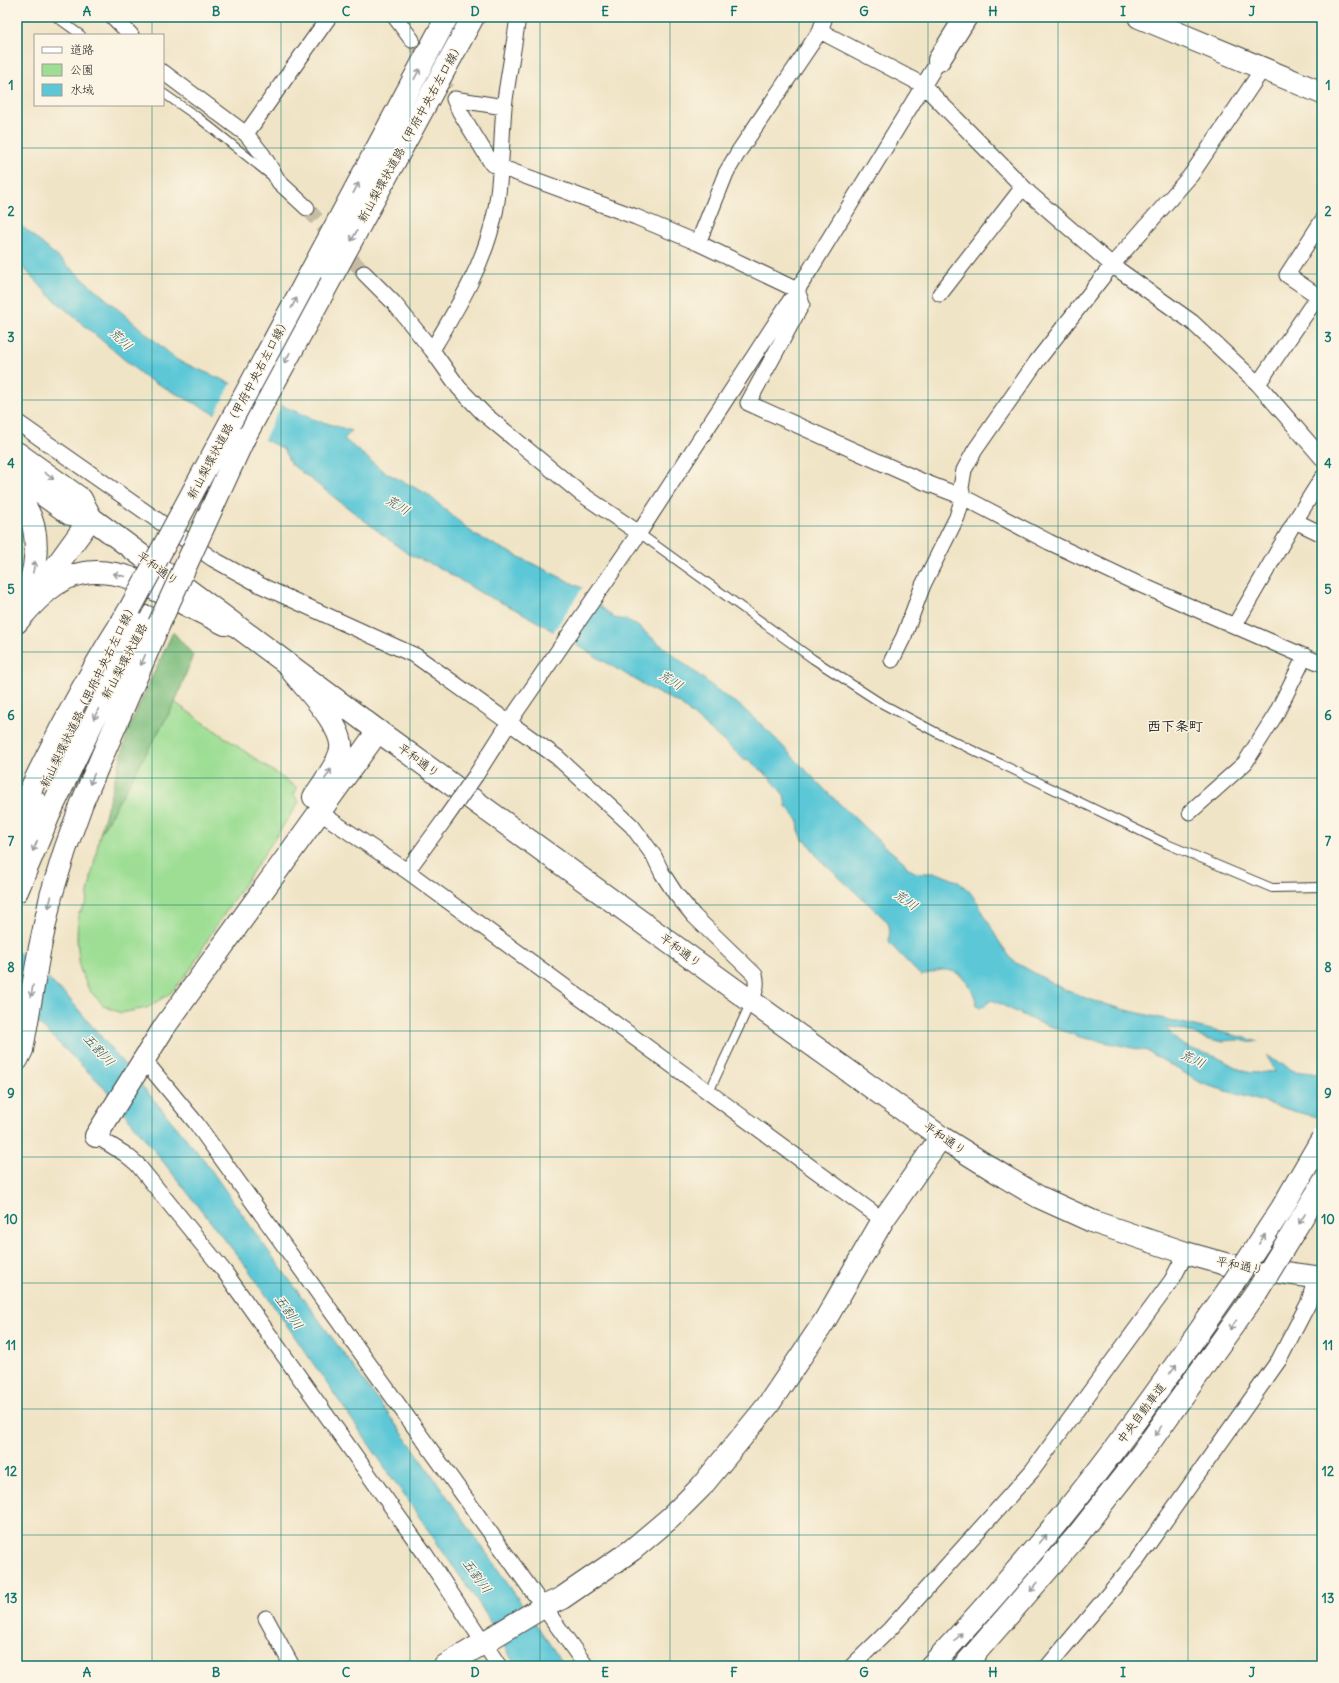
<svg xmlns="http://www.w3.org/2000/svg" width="1339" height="1683" viewBox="0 0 1339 1683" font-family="Delius,'Klee One',sans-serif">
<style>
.green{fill:#9dde94;stroke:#5c7d58}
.forest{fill:#7ebd7e;stroke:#4d6c4d}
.water{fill:#5cc7d7;stroke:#3c727a}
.pier{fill:#f0e4c6}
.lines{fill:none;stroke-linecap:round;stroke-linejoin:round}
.street-tunnel{stroke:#c6bca4;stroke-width:15;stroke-dasharray:15 8;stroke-linecap:butt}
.lane-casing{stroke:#3c3a36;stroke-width:10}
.street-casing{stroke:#3c3a36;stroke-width:17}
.secondary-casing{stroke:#3c3a36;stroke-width:24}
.primary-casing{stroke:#3c3a36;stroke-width:24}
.highway-casing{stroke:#3c3a36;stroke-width:24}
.lane{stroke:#fff;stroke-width:8}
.street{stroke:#fff;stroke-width:15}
.secondary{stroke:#fff;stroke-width:22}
.primary{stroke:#fff;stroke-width:22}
.highway{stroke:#fff;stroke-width:22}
.street-bridge-casing{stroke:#3c3a36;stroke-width:17;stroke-linecap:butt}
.primary-bridge-casing{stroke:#3c3a36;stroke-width:24;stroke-linecap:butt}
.highway-bridge-casing{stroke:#3c3a36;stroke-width:24;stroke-linecap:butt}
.street-bridge{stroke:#fff;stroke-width:15}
.primary-bridge{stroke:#fff;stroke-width:22}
.highway-bridge{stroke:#fff;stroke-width:22}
.oneway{stroke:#999}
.grid{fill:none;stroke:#0f766e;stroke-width:1;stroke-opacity:0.55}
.labels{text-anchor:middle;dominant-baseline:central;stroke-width:3;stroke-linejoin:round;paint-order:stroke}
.street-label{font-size:12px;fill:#1c1c1c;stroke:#fcf5e5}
.water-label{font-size:13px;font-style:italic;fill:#32585d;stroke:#fcf5e5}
.quarter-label{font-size:14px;font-weight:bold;fill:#1c1c1c;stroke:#fcf5e5}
.neatline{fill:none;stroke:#0f766e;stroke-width:1.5}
.grid-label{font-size:13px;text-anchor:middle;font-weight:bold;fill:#0f766e}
</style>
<rect width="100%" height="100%" fill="#fcf5e5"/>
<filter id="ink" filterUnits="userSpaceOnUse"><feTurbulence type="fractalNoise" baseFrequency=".025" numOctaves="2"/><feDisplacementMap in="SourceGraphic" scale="8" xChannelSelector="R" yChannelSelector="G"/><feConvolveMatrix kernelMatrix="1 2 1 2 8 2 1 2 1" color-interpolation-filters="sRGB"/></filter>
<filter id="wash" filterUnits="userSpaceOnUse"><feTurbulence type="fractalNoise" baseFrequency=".012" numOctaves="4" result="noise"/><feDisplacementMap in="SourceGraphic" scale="16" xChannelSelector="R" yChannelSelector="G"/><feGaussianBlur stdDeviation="0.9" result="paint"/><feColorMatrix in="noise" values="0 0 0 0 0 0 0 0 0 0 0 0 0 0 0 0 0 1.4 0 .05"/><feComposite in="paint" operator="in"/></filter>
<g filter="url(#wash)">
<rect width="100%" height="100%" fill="#f0e4c6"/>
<path class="green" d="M173,701L297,788L294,795L299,802L209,937L191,969L172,992L147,1008L121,1013L104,1006L89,990L80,969L77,939L78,915L86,903L100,834Z"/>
<path class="forest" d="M173,632L193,655L175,703L100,834L129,727Z"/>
<path class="water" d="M17,222L177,360L313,419L352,431L344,439L383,471L427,494L475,535L598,596L597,603L614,618L627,620L636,625L726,697L739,705L766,729L827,792L883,845L903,861L907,867L914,872L920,873H937L957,881L969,891L978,903L998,940L1013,961L1063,989L1088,999L1122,1009L1258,1041C1246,1044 1247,1040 1237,1040C1227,1040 1219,1043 1209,1040C1192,1035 1186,1028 1167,1028C1179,1049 1196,1049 1216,1057C1227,1061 1236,1069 1247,1072C1256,1074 1266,1072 1275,1071L1267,1056L1294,1071L1322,1074V1118L1297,1112L1203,1084L1147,1051L1080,1037L1035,1021L992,1000L980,1008L977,1006C974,990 965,972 946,970C939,969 928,974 921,976L890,944C887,937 892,933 888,922L819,859L808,843L803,840L799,830L798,820L786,806L784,795L770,778L749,760L744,759L679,703L656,692L519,611L481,593L442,569L408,554L291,464L283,449L146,378L51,297L17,261Z
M17,951L67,996L204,1160L261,1241L416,1452L565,1666H516L482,1608L248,1269L104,1087L17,1003Z"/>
<path class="pier" d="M232,382L282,404L263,441L214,416Z
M583,587L599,595L600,603L571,645L552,634Z"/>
</g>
<g filter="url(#ink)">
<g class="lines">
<path class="street-tunnel" d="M412,40L454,99
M307,208L364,273"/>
<defs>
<path id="lane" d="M56,17L81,35
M163,93L199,118L269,174
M639,533L813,659L879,702L941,735L1167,844L1272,888L1322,887
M709,1092L751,1002"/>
<path id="street" d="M113,17L131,35
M395,17L412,40
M820,31L923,85L1030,194L1112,265L1192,322L1258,384L1322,458
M163,72L246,134L263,155L279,182L307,208
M454,99L460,112L492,164L636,217L698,243L797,290L802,304L748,403L924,482L963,497L1049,542L1134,582L1322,664
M454,99L504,107
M246,134L329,17
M698,243L726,173L739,151L820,31L825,17
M364,273L394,303L432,350L459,388L483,413L580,493L639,533
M940,294L1023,187
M432,350C458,307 485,263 495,213C502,178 501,142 504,107C508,77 514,47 518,17
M1258,384L1318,296L1287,275L1322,221
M17,422L213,559L260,585L416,656L557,757L632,826L654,856L662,873L675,893L694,916L755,975C758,985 755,992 751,1001
M1295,521L1322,534
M1235,625L1295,521L1322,478
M892,660L904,636L923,585L957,517L963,497L961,488L964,470L975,450L1037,361L1112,265L1191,175L1264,67
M476,775L516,712L639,533L810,270L939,60
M319,812L407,871L883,1220
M1190,812L1245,763L1276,714L1305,656
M407,871L445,819
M144,1060L196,1123L586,1666
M96,1136L125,1154L137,1164L224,1271L425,1554L499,1666
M266,1618L292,1666
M852,1666L890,1629L1032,1471L1172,1280L1186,1253
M1048,1666L1137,1560L1279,1360L1308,1304L1316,1278"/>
<path id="secondary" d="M1139,17L1322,93
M939,60L966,17
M292,671C306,689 344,727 341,749C339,763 322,785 314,797
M96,1136L165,1026L378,731
M445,1666L543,1607L562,1598L632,1550L670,1518L701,1487L768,1405L824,1322L883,1220L941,1137"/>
<path id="primary" d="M311,272L447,17
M244,438L473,17
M17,496C47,528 36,576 19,613
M39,590L91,518
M17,622C52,580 79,560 134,579L225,624
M51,810L103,700L147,617
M17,819C50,746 87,676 130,609
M17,1060L22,1050L39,952L51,896L65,850L82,803L159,624"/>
<path id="highway" d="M17,453L81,499L91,518
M17,476L70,514L91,518L378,731L731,987L941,1137L1005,1177L1039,1197L1094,1222L1186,1253L1229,1265L1322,1278
M17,845L36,802
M17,891L51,810
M931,1666C974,1620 1015,1573 1055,1525C1119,1447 1176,1365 1233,1283
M964,1666L1076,1537L1142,1453L1256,1293"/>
</defs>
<use href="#lane" class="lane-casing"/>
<use href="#street" class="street-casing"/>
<use href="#secondary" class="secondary-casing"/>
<use href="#primary" class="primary-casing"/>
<use href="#highway" class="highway-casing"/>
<use href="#lane" class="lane"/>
<use href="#street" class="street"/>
<use href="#secondary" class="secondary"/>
<use href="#primary" class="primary"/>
<use href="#highway" class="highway"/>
<defs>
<path id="street-bridge" d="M445,819L476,775"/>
<path id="primary-bridge" d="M130,609L311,272
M159,624L244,438"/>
<path id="highway-bridge" d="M1233,1283L1282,1208L1322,1139
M1256,1293L1322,1185"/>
</defs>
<use href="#street-bridge" class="street-bridge-casing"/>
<use href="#primary-bridge" class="primary-bridge-casing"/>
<use href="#highway-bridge" class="highway-bridge-casing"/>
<use href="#street-bridge" class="street-bridge"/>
<use href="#primary-bridge" class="primary-bridge"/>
<use href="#highway-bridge" class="highway-bridge"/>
</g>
<defs><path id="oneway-shaft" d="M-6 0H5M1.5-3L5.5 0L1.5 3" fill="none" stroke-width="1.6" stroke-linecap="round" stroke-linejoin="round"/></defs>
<g class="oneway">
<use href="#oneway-shaft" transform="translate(417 74) rotate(-62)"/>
<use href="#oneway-shaft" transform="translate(356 188) rotate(-62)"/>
<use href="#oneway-shaft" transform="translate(354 236) rotate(119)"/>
<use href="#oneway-shaft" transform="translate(294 303) rotate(-62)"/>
<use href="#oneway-shaft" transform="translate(287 358) rotate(118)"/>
<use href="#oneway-shaft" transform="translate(49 476) rotate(36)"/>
<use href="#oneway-shaft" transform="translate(34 567) rotate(-79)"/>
<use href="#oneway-shaft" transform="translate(119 575) rotate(-165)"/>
<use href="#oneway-shaft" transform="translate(143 660) rotate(113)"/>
<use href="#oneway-shaft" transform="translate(96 714) rotate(116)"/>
<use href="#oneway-shaft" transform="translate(328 774) rotate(-58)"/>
<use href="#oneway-shaft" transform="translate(92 779) rotate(113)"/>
<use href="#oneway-shaft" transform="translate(35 846) rotate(113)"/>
<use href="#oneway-shaft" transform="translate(50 902) rotate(103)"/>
<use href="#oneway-shaft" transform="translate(32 991) rotate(100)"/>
<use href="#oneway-shaft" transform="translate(1302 1219) rotate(122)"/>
<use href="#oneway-shaft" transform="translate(1262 1239) rotate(-57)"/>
<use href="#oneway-shaft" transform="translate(1233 1325) rotate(125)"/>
<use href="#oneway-shaft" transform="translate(1173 1369) rotate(-54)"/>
<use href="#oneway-shaft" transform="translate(1158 1431) rotate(126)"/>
<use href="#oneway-shaft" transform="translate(1043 1539) rotate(-50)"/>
<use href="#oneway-shaft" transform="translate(1034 1587) rotate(130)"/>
<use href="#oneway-shaft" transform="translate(958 1637) rotate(-48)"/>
</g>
</g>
<path class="grid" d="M152,17V35M281,17V1666M410,17V1666M540,17V1666M670,17V1666M799,17V1666M928,17V1666M1058,17V1666M1188,17V1666M152,105V1666M17,148H1322M17,274H1322M17,400H1322M17,526H1322M17,652H1322M17,778H1322M17,905H1322M17,1031H1322M17,1157H1322M17,1283H1322M17,1409H1322M17,1535H1322"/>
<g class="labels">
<g class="street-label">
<text transform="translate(410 132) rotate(-61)">新山梨環状道路（甲府中央右左口線）</text>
<text transform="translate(238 408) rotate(-62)">新山梨環状道路（甲府中央右左口線）</text>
<text transform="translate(158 568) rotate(36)">平和通り</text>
<text transform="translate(124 661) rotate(-62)">新山梨環状道路</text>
<text transform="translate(88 695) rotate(-64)">新山梨環状道路（甲府中央右左口線）</text>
<text transform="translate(419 760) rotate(36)">平和通り</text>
<text transform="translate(681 950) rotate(36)">平和通り</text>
<text transform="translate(945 1138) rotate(34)">平和通り</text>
<text transform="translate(1240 1265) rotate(11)">平和通り</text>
<text transform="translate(1141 1413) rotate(-53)">中央自動車道</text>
</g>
<g class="water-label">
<text transform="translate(121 339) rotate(44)">荒川</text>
<text transform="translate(398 505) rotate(32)">荒川</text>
<text transform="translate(671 680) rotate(33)">荒川</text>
<text transform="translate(906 900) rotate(36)">荒川</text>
<text transform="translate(99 1050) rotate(48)">五割川</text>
<text transform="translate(1193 1059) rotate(25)">荒川</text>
<text transform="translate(289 1312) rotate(55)">五割川</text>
<text transform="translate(477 1576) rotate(54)">五割川</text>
</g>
<g class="quarter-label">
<text x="1175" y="726">西下条町</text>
</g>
</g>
<rect width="1339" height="1683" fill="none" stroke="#fcf5e5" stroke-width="44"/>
<rect x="34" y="34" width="130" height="72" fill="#fcf5e5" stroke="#a29e95"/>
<rect x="42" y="47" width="20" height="6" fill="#ffffff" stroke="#a29e95"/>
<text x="70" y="54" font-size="12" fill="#1c1c1c">道路</text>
<rect x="42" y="64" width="20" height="12" fill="#9dde94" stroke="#a29e95"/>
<text x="70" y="74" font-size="12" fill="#1c1c1c">公園</text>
<rect x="42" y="84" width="20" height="12" fill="#5cc7d7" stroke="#a29e95"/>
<text x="70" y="94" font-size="12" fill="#1c1c1c">水域</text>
<rect x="22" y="22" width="1295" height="1639" class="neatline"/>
<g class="grid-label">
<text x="87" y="16">A</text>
<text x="216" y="16">B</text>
<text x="346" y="16">C</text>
<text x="475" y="16">D</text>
<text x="605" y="16">E</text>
<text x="734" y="16">F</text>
<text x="864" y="16">G</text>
<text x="993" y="16">H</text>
<text x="1123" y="16">I</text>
<text x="1252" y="16">J</text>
<text x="11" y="90">1</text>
<text x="1328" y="90">1</text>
<text x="11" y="216">2</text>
<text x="1328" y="216">2</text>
<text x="11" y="342">3</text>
<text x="1328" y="342">3</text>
<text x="11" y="468">4</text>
<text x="1328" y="468">4</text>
<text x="11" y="594">5</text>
<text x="1328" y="594">5</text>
<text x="11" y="720">6</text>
<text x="1328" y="720">6</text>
<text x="11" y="846">7</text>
<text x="1328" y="846">7</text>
<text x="11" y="972">8</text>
<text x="1328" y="972">8</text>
<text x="11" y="1098">9</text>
<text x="1328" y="1098">9</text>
<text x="11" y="1224">10</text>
<text x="1328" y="1224">10</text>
<text x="11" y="1350">11</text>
<text x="1328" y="1350">11</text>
<text x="11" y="1476">12</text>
<text x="1328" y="1476">12</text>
<text x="11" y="1603">13</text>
<text x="1328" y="1603">13</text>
<text x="87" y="1677">A</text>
<text x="216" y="1677">B</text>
<text x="346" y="1677">C</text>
<text x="475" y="1677">D</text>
<text x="605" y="1677">E</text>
<text x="734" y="1677">F</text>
<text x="864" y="1677">G</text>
<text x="993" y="1677">H</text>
<text x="1123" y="1677">I</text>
<text x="1252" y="1677">J</text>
</g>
</svg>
